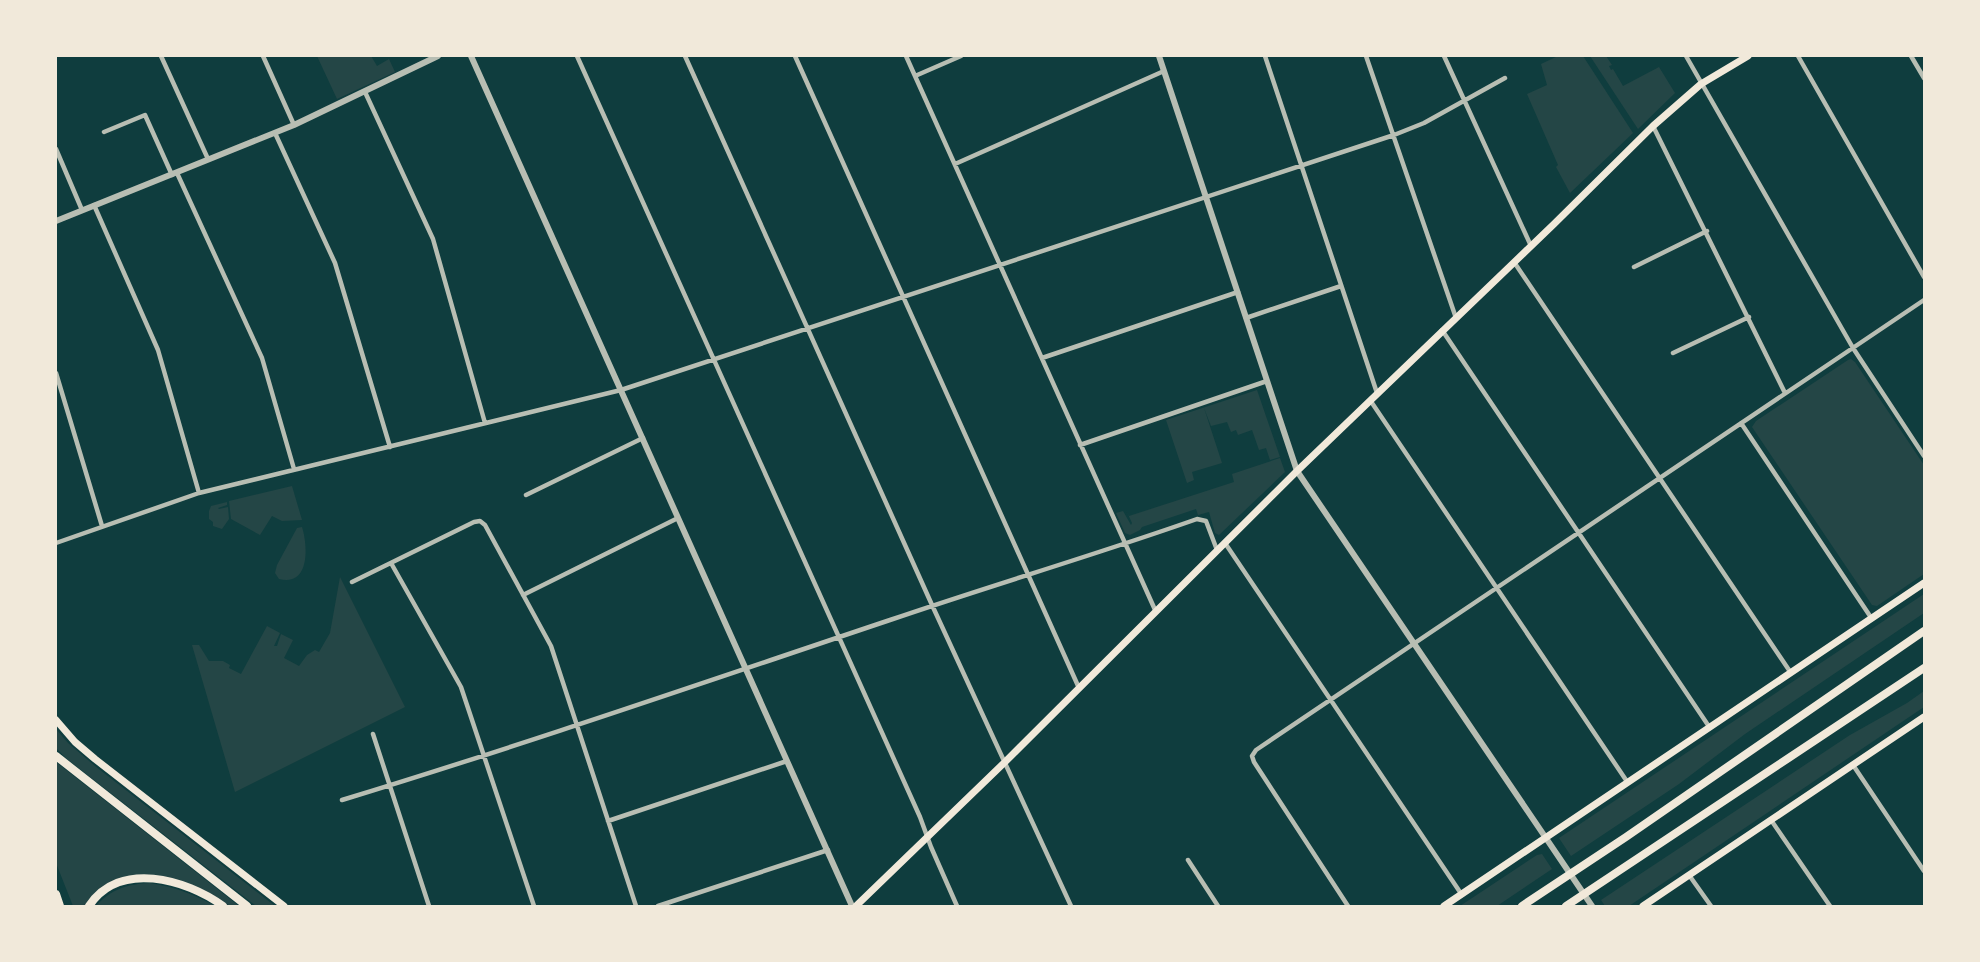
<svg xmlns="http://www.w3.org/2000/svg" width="1980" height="962" viewBox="0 0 1980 962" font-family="'Fira Sans Condensed',sans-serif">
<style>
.green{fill:#244646}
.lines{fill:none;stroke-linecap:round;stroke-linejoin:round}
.minor{stroke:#b8beb3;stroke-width:4.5}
.tertiary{stroke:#b8beb3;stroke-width:6}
.secondary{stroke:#f1e9da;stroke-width:7}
.motorway{stroke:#f1e9da;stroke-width:8}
</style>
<rect width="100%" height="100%" fill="#0f3d3e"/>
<path class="green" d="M317,56H371L377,66L389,59L395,72L337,99Z
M1558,56H1583L1633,133L1570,193L1556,167L1558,165L1527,94L1547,85L1541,64Z
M1590,56H1606L1612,65L1609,66L1611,70L1613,69L1623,86L1659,67L1675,93L1638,129Z
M1851,359L1855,362L1924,465V574L1877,606L1872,605L1752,427L1756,421L1848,360Z
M1257,390L1280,457L1270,460L1266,448L1259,450L1252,430L1238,435L1236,430L1231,432L1227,422L1211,426L1204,408L1222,463L1192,472L1194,480L1187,483L1166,420Z
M1280,458L1285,472L1219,535L1215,533L1209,512L1198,515L1196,509L1142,527L1140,530L1130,535L1125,533L1116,513L1123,511L1131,525L1132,523L1126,510L1129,516L1234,482L1232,474Z
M292,486L302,520L282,521L272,516L260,535L231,519L229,501Z
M227,502V505L218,508L219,509L228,507L229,519L222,529L213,526V522L209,519V511L211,506Z
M302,527C308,546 310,587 279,579L275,573L277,565L297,528Z
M340,577L405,707L235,792L192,645H199L209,661H223L230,665L229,668L241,674L267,626L280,633L274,646H277L281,634L293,640L284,658L299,666L307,655L315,650L319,652L330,633Z
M1924,594V613L1745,734L1679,784L1571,856L1559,838Z
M1924,691V707L1629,906H1605L1601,900L1850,735L1907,703Z
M56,729L68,743L95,766L275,906H256L67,759L56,748Z
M56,762L239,906H229L224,902L145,875L89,900L85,906H73L56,863Z
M1542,854L1552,869L1497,906H1460L1537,855Z
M150,883C174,887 194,894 215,906H96C111,889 128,884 150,883Z"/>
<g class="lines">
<path class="minor" d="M161,56L208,159
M263,56L294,125
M577,56L920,817L931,847L957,906
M685,56L932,605L1071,906
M795,56L1079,688
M906,56L1156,612
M1265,56L1377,393
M1366,56L1456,318
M1444,56L1531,246
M1686,56L1853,348L1924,456
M1798,56L1924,277
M1911,56L1924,78
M915,76L961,56
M365,92L433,239L485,423
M1653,126L1785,393
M104,132L145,115L172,175
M275,133L335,263L390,447
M56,149L82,210
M955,164L1164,71
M177,173L262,358L294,469
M94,205L158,350L199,493
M1514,262L1791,673
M1634,267L1707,231
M1246,318L1341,286
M1442,330L1710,728
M1673,353L1749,317
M1042,358L1238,292
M56,373L102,526
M1370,400L1628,783
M1741,423L1872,619
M1080,445L1267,381
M526,495L643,438
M56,543L199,493L621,390L1394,135L1424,123L1505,78
M1225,543L1462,895
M391,563L461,687L534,906
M352,582L474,522L480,521L485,525L551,646L636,906
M523,595L678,518
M373,734L429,906
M1853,765L1924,871
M342,800C526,744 708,681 890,620C992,585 1095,555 1197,519L1206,521L1217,550
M1771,820L1830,906
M608,821L787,761
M1188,860L1218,906
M1689,875L1711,906
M658,906L828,850
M1348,906L1254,762L1252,756L1256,750L1924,300"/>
<path class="tertiary" d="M471,56L852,906
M1159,56L1297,471L1592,906
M56,221L294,125L438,56"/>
<path class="secondary" d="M56,720L75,742L95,759L284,906
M856,906L1005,762L1297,471L1554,224L1653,126L1701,84L1748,56
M1444,906L1924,583
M1643,906L1924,717"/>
<path class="motorway" d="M56,756L247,906
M56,894L60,906
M89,906C119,860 186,879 223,906
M1522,906L1626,837L1924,631
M1566,906L1924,668"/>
</g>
<rect width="1980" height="962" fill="none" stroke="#f1e9da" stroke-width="114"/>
</svg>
